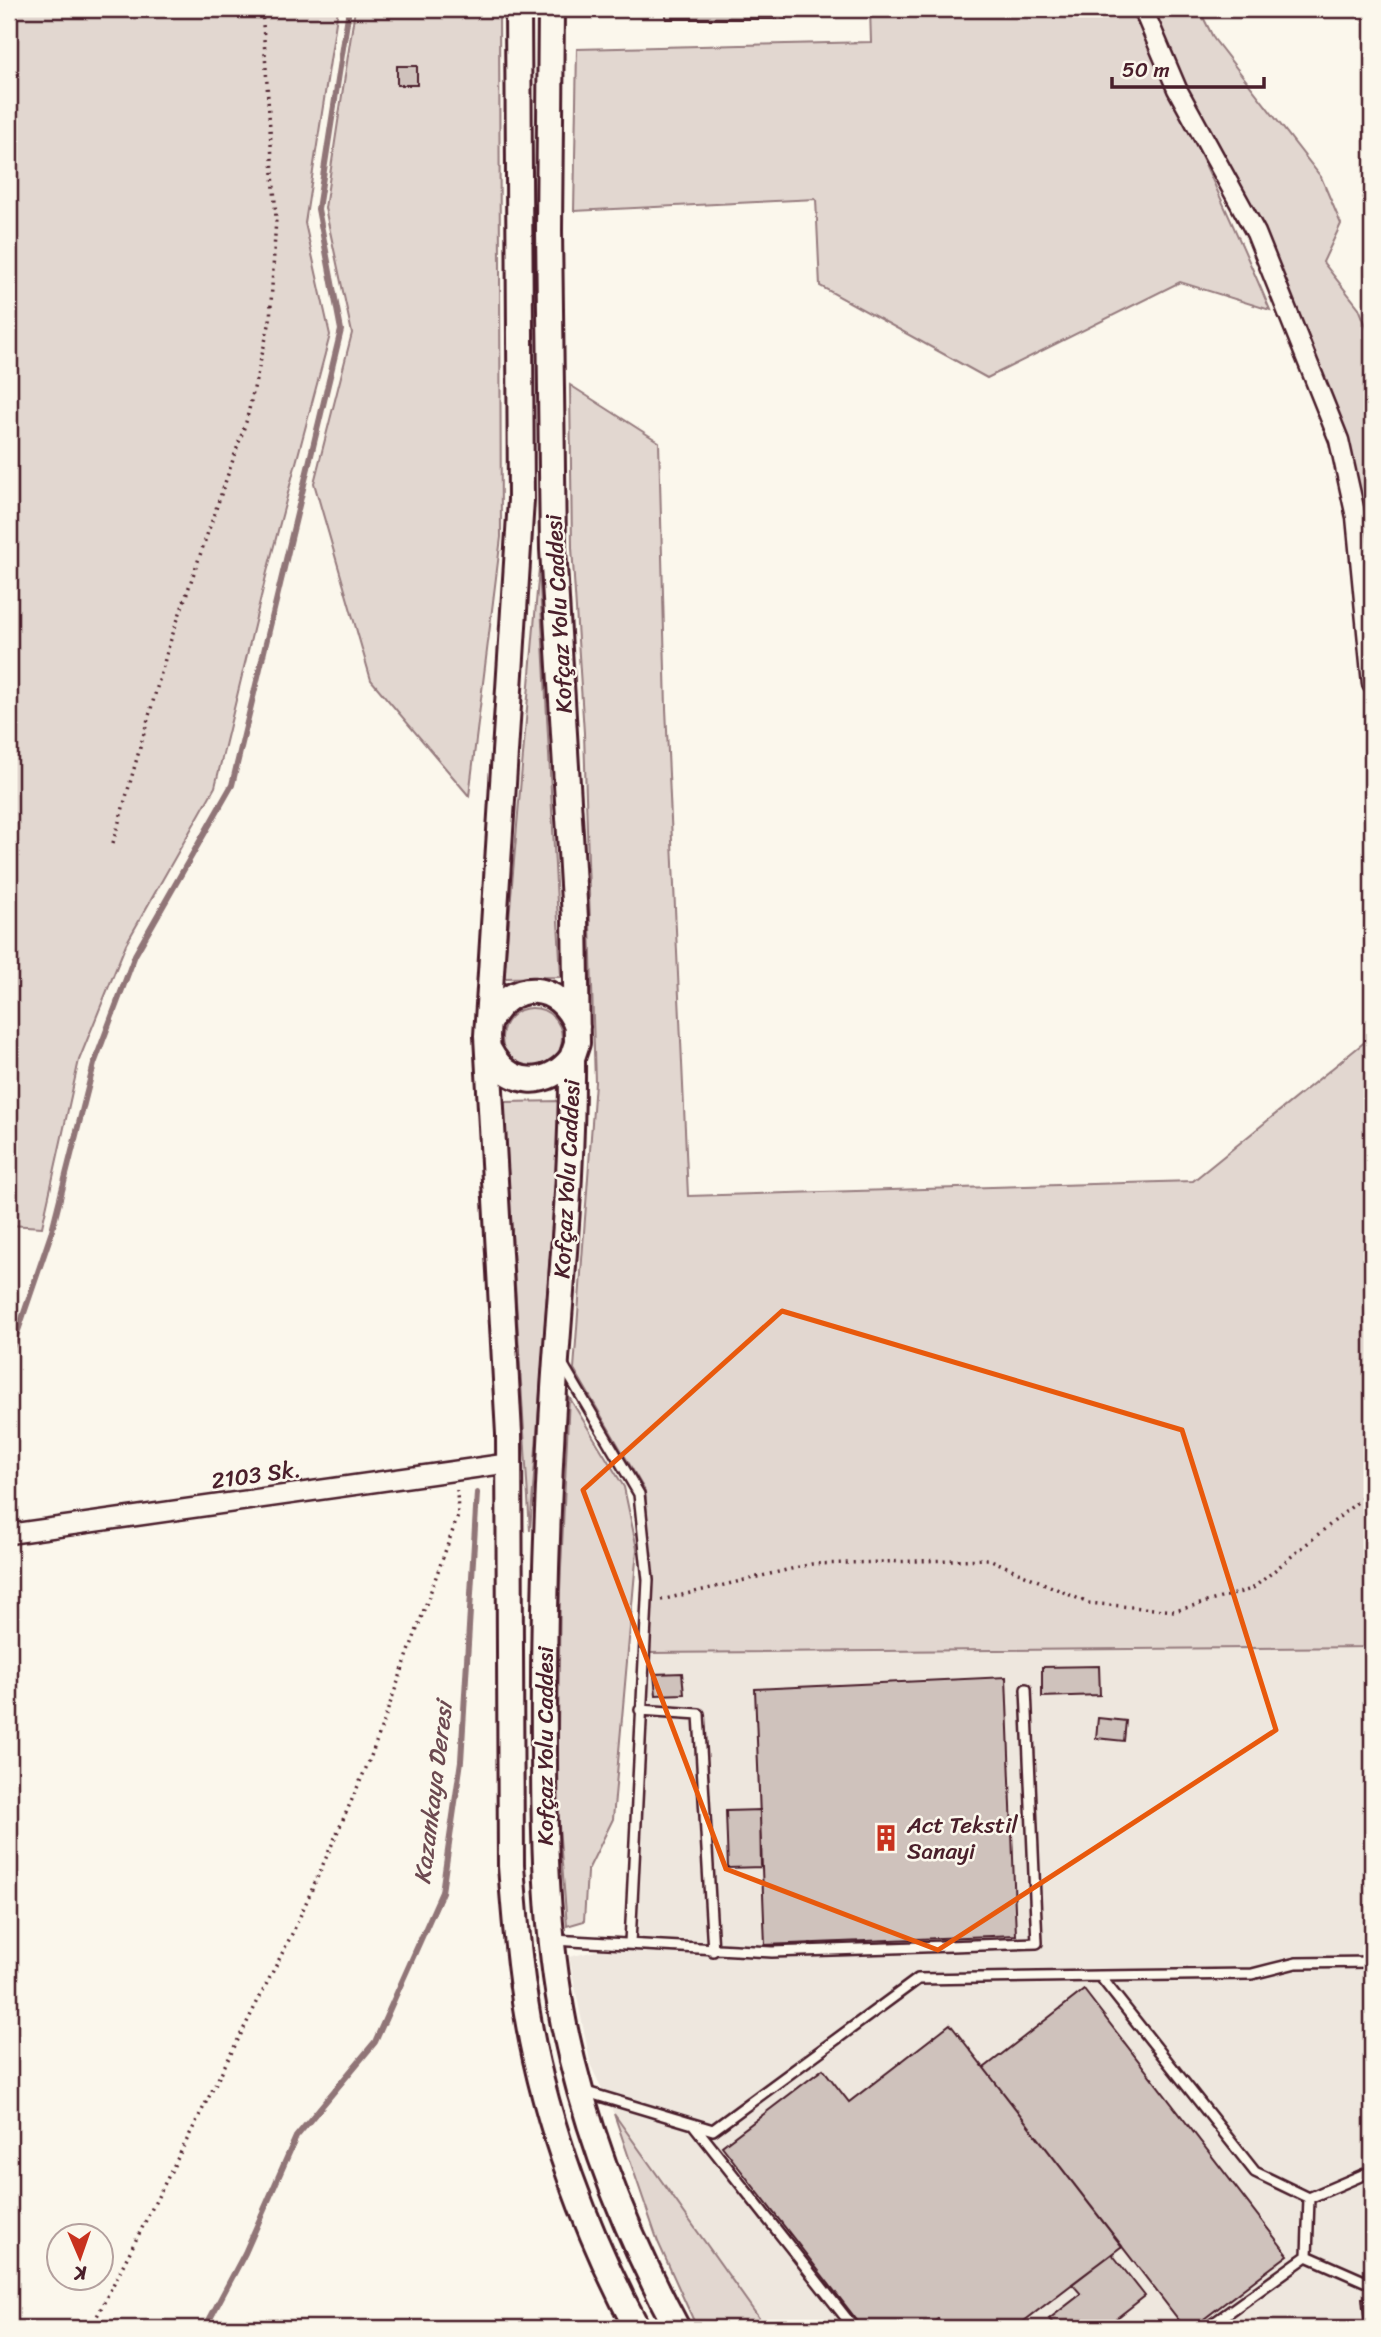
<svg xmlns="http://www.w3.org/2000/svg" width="1381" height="2337" viewBox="0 0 1381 2337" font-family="Sriracha,sans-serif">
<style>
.built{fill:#eee7de}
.green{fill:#e2d7d0;stroke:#967b7e;stroke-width:2}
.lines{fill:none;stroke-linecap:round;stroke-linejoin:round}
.stream{stroke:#907477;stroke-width:6}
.building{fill:#cfc2bc;stroke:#4a1f2b;stroke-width:2}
.service-casing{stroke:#4a1f2b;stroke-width:14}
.minor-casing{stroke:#4a1f2b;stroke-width:23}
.secondary-casing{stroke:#4a1f2b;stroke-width:30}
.path{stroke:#4a1f2b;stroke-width:3.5;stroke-dasharray:2 5;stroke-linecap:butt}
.service{stroke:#fbf7ec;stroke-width:9}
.minor{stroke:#fbf7ec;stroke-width:18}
.secondary{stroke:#fbf7ec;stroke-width:24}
.marked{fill:none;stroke:#e8590c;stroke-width:5;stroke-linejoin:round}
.labels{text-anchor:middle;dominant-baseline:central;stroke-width:5;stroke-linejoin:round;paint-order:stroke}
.street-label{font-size:23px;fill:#4a1f2b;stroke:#fbf7ec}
.poi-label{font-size:23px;fill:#4a1f2b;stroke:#fbf7ec;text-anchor:start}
.water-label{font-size:24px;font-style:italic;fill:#6d4a51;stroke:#fbf7ec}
</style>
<rect width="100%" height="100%" fill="#fbf7ec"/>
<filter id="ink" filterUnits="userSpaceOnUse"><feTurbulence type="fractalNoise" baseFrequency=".0143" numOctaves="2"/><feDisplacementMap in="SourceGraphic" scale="14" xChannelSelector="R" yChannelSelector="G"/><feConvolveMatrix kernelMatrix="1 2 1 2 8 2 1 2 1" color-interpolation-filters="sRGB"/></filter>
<g filter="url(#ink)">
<path class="built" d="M1372,1647V2328H766L614,2114L591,2066L569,1957L630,1943L647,1653Z"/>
<path class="green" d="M9,9H338L305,223L330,335L267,572L215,787L126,944L79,1060L42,1227L9,1225Z
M355,9H499L501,537L469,796L371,680L314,483L352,333L325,208Z
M870,9H1137C1178,111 1228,209 1270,310L1180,282L987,378L820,286L816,199L574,211L577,49L871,42Z
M1154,9H1199L1214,39L1321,177L1341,224L1323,262L1359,308L1372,340V572L1366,515L1346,435L1182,84Z
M570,385L659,442L666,708L688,1196L1193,1181L1372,1036V1647L647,1653L652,1581L645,1491L574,1369L595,1082L584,733L572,547Z
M539,568L561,977L504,978Z
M502 1038a30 30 0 1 1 60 0a30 30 0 1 1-60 0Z
M561,1101L530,1531L504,1102Z
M569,1397L624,1487L637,1549L613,1819L587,1872L584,1921L567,1926L557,1801L560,1590Z
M614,2114L766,2328H697L658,2242Z"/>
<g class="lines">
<path class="stream" d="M9,1357L51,1234L94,1064L135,955L232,785L341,330L318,209L349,9
M205,2328L245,2253L296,2137L375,2042L442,1892L461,1761L477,1493"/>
</g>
<path class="building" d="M666,9H786V19H666Z
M397,66H417V85H397Z
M1099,1666L1100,1695L1042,1697V1667Z
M682,1673L684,1694L656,1695L654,1674Z
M1006,1677L1016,1935L765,1945L755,1689Z
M1098,1718L1126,1721L1124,1741L1096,1738Z
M760,1810L761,1867L728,1868L726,1811Z
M1084,1990L1288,2255L1192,2328H1185L984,2068Z
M950,2024L1122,2246L1015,2328H945L938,2319L926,2328H863L722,2146L823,2069L849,2102Z
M1112,2254L1145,2296L1104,2328H1057L1049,2319L1081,2294L1072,2284Z
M1362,2298H1372V2328H1365Z"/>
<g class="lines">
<defs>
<path id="service" d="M563,1365L639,1494L648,1580L630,1943
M640,1710L699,1714L713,1951
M553,1940L772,1952L1037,1943L1026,1689
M1100,1976L1252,1974L1296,1963L1372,1962
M583,2091L713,2130L918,1979L1100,1976L1255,2172L1309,2198L1307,2256L1207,2328
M693,2124L854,2328
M1309,2198L1372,2171
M1307,2256L1364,2281L1372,2280"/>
<path id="minor" d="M1143,9L1177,89L1256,233L1339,440L1356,517L1372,684
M9,1534L510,1463"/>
<path id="secondary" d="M518,9L521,500L487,1036L509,1434L511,1866C515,1917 519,1968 528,2019C546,2124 587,2234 637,2328
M551,9L549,230L553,549L575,918L577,1043L572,1058C573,1169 561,1279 554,1389C547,1508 543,1627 544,1746C544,1840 546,1933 564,2025C586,2131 626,2233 677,2328
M489,1022C511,978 560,981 577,1027
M489,1050C508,1087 547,1089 572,1058"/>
</defs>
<use href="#service" class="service-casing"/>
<use href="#minor" class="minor-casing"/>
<use href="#secondary" class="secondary-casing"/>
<path class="path" d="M113,843L169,645L246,422L270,321L276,218L262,9
M661,1600L812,1564L989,1559L1088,1603L1175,1611L1252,1589L1372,1490
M91,2328L293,1932L370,1759L458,1516L457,1490"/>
<use href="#service" class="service"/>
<use href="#minor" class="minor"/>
<use href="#secondary" class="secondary"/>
</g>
</g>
<path class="marked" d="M782,1311L1182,1430L1276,1730L938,1950L726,1869L583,1490Z"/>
<defs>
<symbol id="building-bare" viewBox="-9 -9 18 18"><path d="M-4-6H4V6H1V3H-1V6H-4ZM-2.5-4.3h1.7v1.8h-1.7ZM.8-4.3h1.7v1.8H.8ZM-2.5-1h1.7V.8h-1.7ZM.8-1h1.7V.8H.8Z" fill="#c8321e" stroke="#fbf7ec" stroke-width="2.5" paint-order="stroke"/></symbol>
</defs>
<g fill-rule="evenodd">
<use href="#building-bare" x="867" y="1819" width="38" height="38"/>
</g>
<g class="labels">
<g class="street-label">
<text transform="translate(559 614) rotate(-93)">Kofçaz Yolu Caddesi</text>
<text transform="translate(567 1179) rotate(-87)">Kofçaz Yolu Caddesi</text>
<text transform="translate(256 1475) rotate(-8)">2103 Sk.</text>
<text transform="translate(545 1746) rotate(-90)">Kofçaz Yolu Caddesi</text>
</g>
<g class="poi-label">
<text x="907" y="1825">Act Tekstil<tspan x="907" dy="26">Sanayi</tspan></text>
</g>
<g class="water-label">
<text transform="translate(433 1793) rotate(-83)">Kazankaya Deresi</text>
</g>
</g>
<rect width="1381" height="2337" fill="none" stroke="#fbf7ec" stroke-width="35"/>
<rect x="18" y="18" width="1346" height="2302" fill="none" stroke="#4a1f2b" stroke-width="2.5" filter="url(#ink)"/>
<g transform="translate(80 2257) rotate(178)"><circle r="33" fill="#fbf7ec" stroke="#b4a19f" stroke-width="2"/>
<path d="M0-5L12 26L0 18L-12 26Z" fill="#c8321e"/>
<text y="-10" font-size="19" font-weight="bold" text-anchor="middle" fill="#4a1f2b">K</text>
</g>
<path d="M1112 77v10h152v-10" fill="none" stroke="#4a1f2b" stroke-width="3.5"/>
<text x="1122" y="77" font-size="21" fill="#4a1f2b" stroke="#fbf7ec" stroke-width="5" paint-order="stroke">50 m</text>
</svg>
